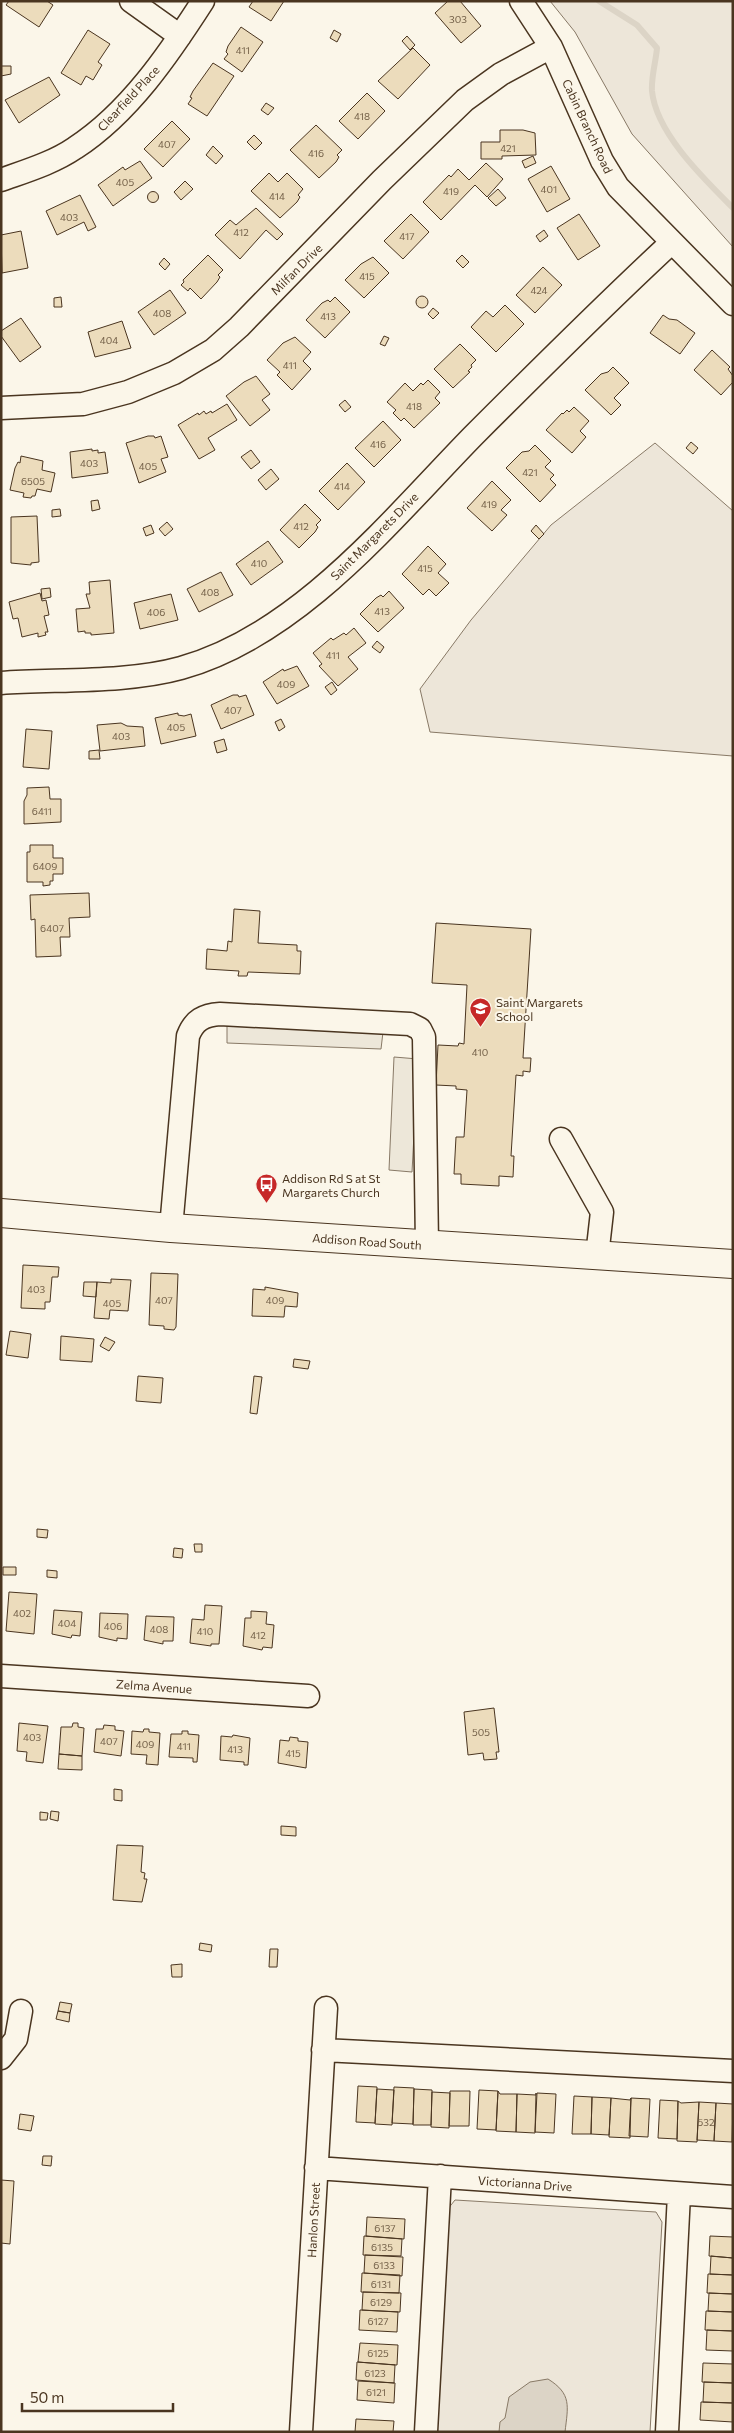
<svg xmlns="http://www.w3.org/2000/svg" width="734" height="2433" viewBox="0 0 734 2433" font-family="Commissioner,sans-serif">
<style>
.green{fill:#ede6d9;stroke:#887966}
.parking{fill:#ede7d9;stroke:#887966}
.water{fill:#dcd4c6;stroke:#887966}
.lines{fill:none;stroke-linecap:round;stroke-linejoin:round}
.stream{stroke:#dcd4c6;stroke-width:6}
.building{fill:#ecdcbc;stroke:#4a3520}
.minor-casing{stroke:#4a3520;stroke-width:25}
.major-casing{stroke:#4a3520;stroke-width:30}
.minor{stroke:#fbf6e9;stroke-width:22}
.major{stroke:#fbf6e9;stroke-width:28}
.labels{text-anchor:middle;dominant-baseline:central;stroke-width:4;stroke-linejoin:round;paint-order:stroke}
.number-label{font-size:10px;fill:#725f47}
.street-label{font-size:12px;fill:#4a3520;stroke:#fbf6e9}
.poi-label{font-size:12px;fill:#4a3520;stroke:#fbf6e9;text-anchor:start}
</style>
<rect width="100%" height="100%" fill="#fbf6e9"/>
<path class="green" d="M550,1H733V247L632,134L575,32Z
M655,443L733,511V756L430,732L420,689L471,620L551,525Z
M455,2200L656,2212L662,2222L650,2432H436L447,2210Z"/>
<path class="parking" d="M227,1025L383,1032L381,1049L227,1043Z
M394,1057L418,1059L412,1172L389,1170Z"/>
<path class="water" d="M548,2379C572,2394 568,2406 565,2432H499L500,2422L505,2418L509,2397L530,2382Z"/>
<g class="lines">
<path class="stream" d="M599,1L637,25L657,48C656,61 651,77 652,91C656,133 704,179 733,208"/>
</g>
<path class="building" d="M9,1H47L53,5L39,27L6,5Z
M253,1H284L271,21L249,7Z
M448,1H460L481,26L461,43L435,13Z
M241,27L263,42L242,72L224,59L228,54L226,52L228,46Z
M88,30L110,44L98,62L102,65L93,80L86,76L81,85L61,73Z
M334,30L341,34L337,42L330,38Z
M407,36L415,45L410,50L402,41Z
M413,48L430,65L398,99L378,81Z
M213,63L234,76L207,116L188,104L192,98L190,97L193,91Z
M1,66H11V74L1,76Z
M49,77L60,95L19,123L5,100Z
M367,93L385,111L358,139L339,121Z
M266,103L274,108L268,115L261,110Z
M172,121L190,139L163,167L144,149Z
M316,125L342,150L337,155L339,157L336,162L319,178L290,150Z
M500,130H523L535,133L536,155L502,156V159H481V142H500Z
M254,135L262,143L255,150L247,142Z
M213,146L223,156L216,164L206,155Z
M533,156L536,163L525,168L522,161Z
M140,161L152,178L113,206L98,185L123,167L125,170Z
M486,163L503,179L487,197L475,185L441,220L423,202L449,175L451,177L458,169L469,180Z
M551,166L570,199L547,212L528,179Z
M269,173L278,182L287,173L303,189L298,195L300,197L297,202L280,218L251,191Z
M185,181L193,189L181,200L174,192Z
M498,189L506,198L496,206L488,198Z
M147.5 197a5.5 5.5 0 1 1 11 0a5.5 5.5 0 1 1-11 0Z
M80,195L96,227L88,231L84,222L57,235L46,211Z
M256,208L283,234L277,240L266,230L240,259L215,235L230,220L236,225Z
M411,214L429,232L403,259L384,241Z
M579,214L600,246L578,260L557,228Z
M544,230L548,236L540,242L536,236Z
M21,231L28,268L2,273L1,235Z
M208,255L223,270L218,275L220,277L217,282L201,299L190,288L188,291L181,285L184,282L183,280Z
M462,255L469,262L463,268L456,261Z
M373,257L389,273L364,298L345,280L361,264Z
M164,258L170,264L165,270L159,264Z
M543,267L562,285L535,313L516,295Z
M170,290L186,313L154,335L138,312Z
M416 302a6 6 0 1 1 12 0a6 6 0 1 1-12 0Z
M61,297L62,307H54V298Z
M335,297L350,312L325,338L306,320L322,303L328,300L330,302Z
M505,305L524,324L496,352L471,327L486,311L493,317Z
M433,308L439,313L433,319L428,314Z
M663,315L669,319L677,320L695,333L680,354L650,333Z
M21,318L41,347L20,362L1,336V331Z
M122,321L131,348L95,357L88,332Z
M384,336L389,338L385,346L380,344Z
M295,337L311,352L303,361L311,369L292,390L277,375L280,372L267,360L283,343Z
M460,344L476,360L471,365L472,367L468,371L470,372L453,388L434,369Z
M712,350L730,367L728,369L733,376V382L721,395L694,370Z
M613,367L629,383L614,398L621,405L611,415L585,390L601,374L608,372Z
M256,376L270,394L262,400L270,410L250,426L226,396L244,382Z
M428,380L440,392L435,398L440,403L414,428L404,418L401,421L393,413L396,410L387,402L405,383L413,391L421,383L423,385Z
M345,400L351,407L345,412L339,405Z
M227,404L237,420L208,438L215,450L199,459L178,425L198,413L199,415L204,411L206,414L211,411L212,413Z
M574,407L589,421L580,431L586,437L572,453L546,430L562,413L563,414L567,410L569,412Z
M383,421L401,440L374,467L355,448Z
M148,436H154L155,438L161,436L168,457L161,459L166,472L139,483L126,443Z
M691,442L698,448L693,454L686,448Z
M535,445L551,461L545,467L554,475L550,479L556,485L540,502L506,468L522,452L529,451Z
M92,449V451L98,450V453L105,452L108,473L72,478L70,452Z
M251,450L260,462L251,469L241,457Z
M21,456L43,461L42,470L55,473L51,492L37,489L35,496H32L31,498L23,497L24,493L10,490L15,468L18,462L20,463Z
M347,463L365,482L338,510L319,491Z
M271,469L279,479L266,490L258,480Z
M492,481L511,500L501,510L507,515L492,531L467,508Z
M98,500L100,509L92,511L91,501Z
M305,504L321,520L316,525L318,527L315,532L299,548L280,530Z
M60,509L61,516L52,517V510Z
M37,516L39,562L31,563V565L11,563V517Z
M167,522L173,529L165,536L159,529Z
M151,525L154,533L146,536L143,528Z
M536,525L544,534L539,539L531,531Z
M268,541L283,562L251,585L236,564Z
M428,546L446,564L438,573L449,583L436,596L429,589L423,595L402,574Z
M221,572L233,595L199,612L187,589Z
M110,580L114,633L91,635V633H85V631L78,632L76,609L90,608L86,594H90L89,582Z
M50,588L51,597L42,599L41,589Z
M389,591L404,608L378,632L360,614L376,598L381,595L383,597Z
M40,593L42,601L46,600L49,615L44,616L48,632H45L46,635L38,637V633L22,637L18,618L13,619L9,602Z
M171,594L178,620L140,629L134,603Z
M354,628L366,643L348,657L358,669L338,686L319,666L322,664L313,653L331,638L333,640L344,633L346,635Z
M377,641L384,647L380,653L372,647Z
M297,666L309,686L277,704L263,682L283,669L284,671Z
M332,682L337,690L331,695L325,687Z
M233,695H238L239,697L246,695L254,715L221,729L211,705Z
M178,713V715L184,716L191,714L196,736L161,744L155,718Z
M281,719L285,727L279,731L275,722Z
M121,723L127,726L143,727L145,746L100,751L97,725Z
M26,729L52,731L49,769L23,767Z
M224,739L227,750L217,753L214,742Z
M99,750L100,759H89V751Z
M49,787L50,799H61V822L24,824V801L27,795V788Z
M30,845H53V858H63V874H53V881H50V885L43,886V882H27V852H30Z
M89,893L90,917L69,918L70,937H60L61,956L36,957L35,919L31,920L30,895Z
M234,909L260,911L258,943L297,945V951H301L300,974L248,972L247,976H238L239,971L206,969L207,949L227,951L228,941L232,942Z
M436,923L531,929L523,1058H531L530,1072L523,1071V1076L516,1075L511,1156H514L513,1177L499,1176V1186L461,1184V1174H454L456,1137H464L467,1090L456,1089V1086L436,1085L438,1045L458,1046L459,1043L464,1044L467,985L432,983Z
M23,1265L59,1267L58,1277H52L50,1302H45V1309L21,1308Z
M151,1273L178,1274L176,1327L174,1330L164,1329V1326L149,1325Z
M111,1279L131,1280L128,1311L110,1310L109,1319L94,1318L97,1282L111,1283Z
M84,1282H97L96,1297L83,1296Z
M265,1287L298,1293L297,1307L285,1306L284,1317L252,1316L253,1289L265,1290Z
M10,1331L31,1334L28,1358L6,1355Z
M61,1336L94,1339L92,1362L60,1360Z
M105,1337L115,1342L109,1351L100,1346Z
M294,1359L310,1361L308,1369L293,1367Z
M138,1376L163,1378L161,1403L136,1401Z
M254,1376L262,1377L257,1414L250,1413Z
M37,1529L48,1530L47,1538L37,1537Z
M194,1544H202V1552H195Z
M174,1548L183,1549L182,1558L173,1557Z
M3,1567H16V1575H3Z
M47,1570L57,1571V1578L47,1577Z
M9,1592L37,1594L34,1634L6,1631Z
M205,1605L222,1606L219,1644H211V1646L190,1643L192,1619L204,1620Z
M54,1610L82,1612L80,1636L72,1635L71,1638L52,1634Z
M251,1611L267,1612L266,1624L274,1625L272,1648L263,1647L262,1650L243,1646L245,1618H251Z
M100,1613L128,1614L127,1639L117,1638V1641L99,1637Z
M146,1616L174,1617L173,1641H163V1644L144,1640Z
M494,1708L499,1752H496L497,1759L484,1760L483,1753L468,1755L464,1712Z
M19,1723L48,1726L43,1763L26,1761L27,1752L17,1751Z
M73,1723H78V1727L84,1728L82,1756L59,1754L61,1727H72Z
M104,1725L115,1726V1730L124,1731L121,1756L94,1752L96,1729H103Z
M144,1729H149V1732L160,1733L158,1765L146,1764L147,1755L131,1754L132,1731L143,1732Z
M182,1731H188V1734L199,1735L197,1762H193V1758L169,1757L171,1734H182Z
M233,1735L250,1738L248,1765H244V1762L220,1760L221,1736L232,1737Z
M290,1737L298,1738V1741L308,1742L306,1768L278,1763L280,1740L289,1741Z
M59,1754L82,1756V1770L58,1769Z
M114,1789L122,1790V1801L114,1800Z
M51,1811L59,1812L58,1821L50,1819Z
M40,1812L48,1813L47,1820H40Z
M281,1826L296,1827V1836L281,1835Z
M117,1845L143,1846L141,1872L145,1873L144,1879H147L142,1902L113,1900Z
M200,1943L212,1945L211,1952L199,1950Z
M270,1949H278L277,1967H269Z
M182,1964V1977H172L171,1965Z
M60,2002L72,2004L70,2013L58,2011Z
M58,2011L70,2013L69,2022L56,2019Z
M358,2086L377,2087L375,2123L356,2122Z
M394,2087L414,2088L413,2124L392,2123Z
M377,2089L394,2090L392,2125L375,2124Z
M414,2089L432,2090L431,2125H413Z
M479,2090L498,2091L496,2130L477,2129Z
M450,2091H470L469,2126H449Z
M498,2091L500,2094H517L516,2132L496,2131Z
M432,2092L450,2093L449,2128L431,2127Z
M536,2093L535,2133L516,2132L517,2094L536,2095Z
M537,2093L556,2094L554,2133L535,2132Z
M574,2096L592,2097L591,2134H572Z
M592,2097L611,2098L609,2135L591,2134Z
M611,2098L630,2100L631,2098L630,2138L609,2137Z
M631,2098L650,2099L648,2137L629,2136Z
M660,2100L678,2101L677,2139L658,2138Z
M678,2101L681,2103L699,2102L697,2142L677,2141Z
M699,2102L716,2103L714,2141L697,2140Z
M716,2103L733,2104L732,2142L714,2141Z
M20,2114L34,2116L31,2131L18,2129Z
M43,2156H52L51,2166L42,2165Z
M1,2180L14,2181L10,2244L1,2243Z
M367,2217L405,2219L404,2239L366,2236Z
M364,2236L402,2239L401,2256L363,2255Z
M710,2236L733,2237V2258L709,2256Z
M365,2255L403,2257L402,2276L364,2273Z
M711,2256L733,2258V2275L710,2274Z
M362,2273L400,2275L399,2293L361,2292Z
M708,2274L733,2275V2294L707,2293Z
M363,2292L401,2293L400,2312L362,2310Z
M709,2293L733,2294V2312L708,2311Z
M360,2310L398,2312L397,2332L359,2330Z
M706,2311L733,2312V2331L705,2330Z
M707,2330L733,2331V2351L706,2350Z
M360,2343L398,2345L397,2365L358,2362Z
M357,2362L395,2365L394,2383L356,2380Z
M703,2363L733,2364V2383L702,2382Z
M358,2381L395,2383L394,2403L357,2400Z
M704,2382L733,2383V2403L703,2402Z
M701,2402L733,2403V2422L700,2420Z
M356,2419L394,2421L393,2432H355Z"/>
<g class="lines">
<defs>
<path id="minor" d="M131,1L180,36
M521,1L551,47L602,161L618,187L733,304
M1,180C26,171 53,163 75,148C129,113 169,54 203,1
M1,408L83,404L128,392L174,373L213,350L239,327L382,180L465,100L501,74L551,47
M1,683C57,679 127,683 181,668C299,635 390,521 473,436C538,371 603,306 671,243
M561,1139L602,1212L597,1256
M171,1228L188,1036C194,1020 204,1015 220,1014L410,1024L420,1029L424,1037L427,1245
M1,1676L308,1696
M323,2050L733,2071
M1,2058L16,2039L21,2011
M316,2168L733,2197
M301,2432L326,2008
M426,2432L440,2176
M667,2432L679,2194"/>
<path id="major" d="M1,1213L171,1228L733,1264"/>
</defs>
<use href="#minor" class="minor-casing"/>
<use href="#major" class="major-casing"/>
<use href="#minor" class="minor"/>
<use href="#major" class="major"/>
</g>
<defs>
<symbol id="school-pin" viewBox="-11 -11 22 30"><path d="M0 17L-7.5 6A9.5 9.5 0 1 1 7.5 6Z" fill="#c62828" stroke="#fbf6e9"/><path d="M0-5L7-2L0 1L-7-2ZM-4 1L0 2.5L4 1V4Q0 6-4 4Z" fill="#fff"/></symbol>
<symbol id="bus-pin" viewBox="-11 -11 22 30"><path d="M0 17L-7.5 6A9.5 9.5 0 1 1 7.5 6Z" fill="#c62828" stroke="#fbf6e9"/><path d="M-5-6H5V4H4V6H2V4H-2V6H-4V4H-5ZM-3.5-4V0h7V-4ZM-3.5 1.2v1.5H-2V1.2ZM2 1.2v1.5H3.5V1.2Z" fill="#fff"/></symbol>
</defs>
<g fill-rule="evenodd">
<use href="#school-pin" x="468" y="996" width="25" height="34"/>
<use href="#bus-pin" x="254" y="1172" width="25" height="34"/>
</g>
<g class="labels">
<g class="number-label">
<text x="458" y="19">303</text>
<text x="243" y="50">411</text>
<text x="362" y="116">418</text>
<text x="167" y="144">407</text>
<text x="508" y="148">421</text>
<text x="316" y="153">416</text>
<text x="125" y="182">405</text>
<text x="549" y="189">401</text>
<text x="451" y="191">419</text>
<text x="277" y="196">414</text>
<text x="69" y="217">403</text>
<text x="241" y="232">412</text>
<text x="407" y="236">417</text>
<text x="367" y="276">415</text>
<text x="539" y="290">424</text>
<text x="162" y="313">408</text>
<text x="328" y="316">413</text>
<text x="109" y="340">404</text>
<text x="290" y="365">411</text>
<text x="414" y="406">418</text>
<text x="378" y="444">416</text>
<text x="89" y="463">403</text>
<text x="148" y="466">405</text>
<text x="530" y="472">421</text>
<text x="33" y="481">6505</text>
<text x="342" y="486">414</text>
<text x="489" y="504">419</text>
<text x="301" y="526">412</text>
<text x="259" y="563">410</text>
<text x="425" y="568">415</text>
<text x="210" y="592">408</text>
<text x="382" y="611">413</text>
<text x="156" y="612">406</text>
<text x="333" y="655">411</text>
<text x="286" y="684">409</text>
<text x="233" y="710">407</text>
<text x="176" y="727">405</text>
<text x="121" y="736">403</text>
<text x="42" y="811">6411</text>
<text x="45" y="866">6409</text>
<text x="52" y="928">6407</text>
<text x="480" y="1052">410</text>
<text x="36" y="1289">403</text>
<text x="164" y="1300">407</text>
<text x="275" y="1300">409</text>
<text x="112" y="1303">405</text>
<text x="22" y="1613">402</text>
<text x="67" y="1623">404</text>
<text x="113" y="1626">406</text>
<text x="159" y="1629">408</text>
<text x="205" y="1631">410</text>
<text x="258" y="1635">412</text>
<text x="481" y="1732">505</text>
<text x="32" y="1737">403</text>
<text x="109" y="1741">407</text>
<text x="145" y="1744">409</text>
<text x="184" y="1746">411</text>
<text x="235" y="1749">413</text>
<text x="293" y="1753">415</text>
<text x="706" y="2122">532</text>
<text x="385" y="2228">6137</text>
<text x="382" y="2247">6135</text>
<text x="384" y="2265">6133</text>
<text x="381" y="2284">6131</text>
<text x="381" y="2302">6129</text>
<text x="378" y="2321">6127</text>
<text x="378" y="2353">6125</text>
<text x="375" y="2373">6123</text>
<text x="376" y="2392">6121</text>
</g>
<g class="street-label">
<text transform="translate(128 98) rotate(-47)">Clearfield Place</text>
<text transform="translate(588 126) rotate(65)">Cabin Branch Road</text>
<text transform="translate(296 269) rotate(-45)">Milfan Drive</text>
<text transform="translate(374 536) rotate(-45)">Saint Margarets Drive</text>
<text transform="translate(367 1241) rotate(4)">Addison Road South</text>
<text transform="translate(154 1686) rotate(4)">Zelma Avenue</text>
<text transform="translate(525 2183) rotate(4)">Victorianna Drive</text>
<text transform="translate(313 2220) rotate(-87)">Hanlon Street</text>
</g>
<g class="poi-label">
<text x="496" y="1002">Saint Margarets<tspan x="496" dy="14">School</tspan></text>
<text x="282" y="1178">Addison Rd S at St<tspan x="282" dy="14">Margarets Church</tspan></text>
</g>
</g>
<rect width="734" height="2433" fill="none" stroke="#4a3520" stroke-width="5"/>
<path d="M22 2403v8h151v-8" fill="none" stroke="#4a3520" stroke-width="2.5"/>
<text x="30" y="2403" font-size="15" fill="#4a3520" stroke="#fbf6e9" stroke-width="4" paint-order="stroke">50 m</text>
</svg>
